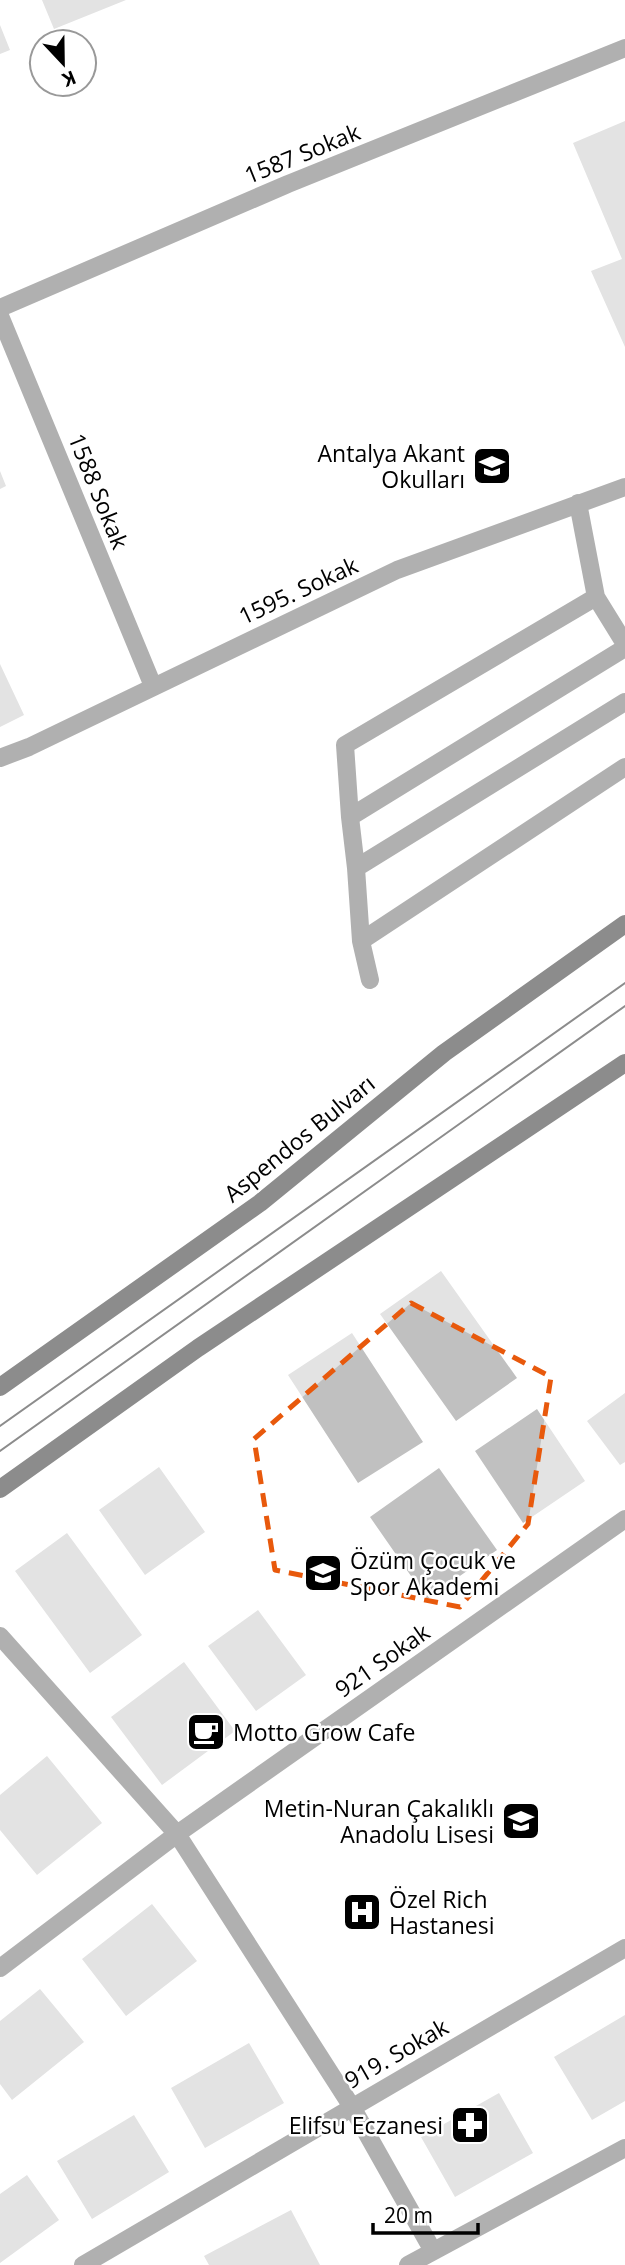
<svg xmlns="http://www.w3.org/2000/svg" width="625" height="2265" viewBox="0 0 625 2265" font-family="'Open Sans',sans-serif">
<style>
.building{fill:#c0c0c0}
.lines{fill:none;stroke-linecap:round;stroke-linejoin:round}
.minor{stroke:#515151;stroke-width:18}
.major{stroke:#000;stroke-width:18}
.tram{stroke:#000;stroke-width:2}
.marked{fill:none;stroke:#e8590c;stroke-width:5;stroke-dasharray:14 9;stroke-linejoin:round}
.labels{text-anchor:middle;dominant-baseline:central;stroke-width:5;stroke-linejoin:round;paint-order:stroke}
.street-label{font-size:23px;fill:#000;stroke:#fff}
.poi-label{font-size:23px;fill:#000;stroke:#fff;text-anchor:end}
</style>
<rect width="100%" height="100%" fill="#fff"/>
<path class="building" d="M42,0H126L54,29Z
M0,25L10,50L0,54Z
M625,121V347L591,271L622,259L573,143Z
M0,471L6,486L0,489Z
M0,664L24,715L0,727Z
M441,1271L517,1378L456,1421L380,1314Z
M352,1333L423,1442L358,1483L288,1375Z
M625,1393V1462L620,1465L587,1421Z
M537,1409L585,1481L523,1523L475,1451Z
M159,1467L205,1532L145,1575L99,1510Z
M439,1468L497,1550L427,1599L370,1517Z
M67,1533L142,1635L90,1673L15,1571Z
M258,1610L306,1675L256,1711L208,1646Z
M184,1662L235,1731L162,1785L111,1717Z
M47,1756L102,1823L37,1875L0,1830V1795Z
M152,1904L197,1961L126,2016L82,1959Z
M40,1989L84,2042L12,2100L0,2084V2021Z
M625,2015V2101L592,2120L554,2057Z
M249,2043L284,2103L205,2148L171,2088Z
M499,2093L533,2153L455,2197L421,2137Z
M134,2115L169,2172L92,2219L57,2161Z
M27,2175L59,2220L0,2263V2194Z
M291,2210L320,2265H209L204,2256Z"/>
<g class="lines">
<path class="minor" d="M0,308L288,184L625,48
M0,316L153,686
M578,503L596,597L625,644
M0,758L29,747L397,570L625,487
M350,817L345,745L596,597
M356,868L350,817L625,648
M361,941L356,868L625,702
M370,980L361,941L625,767
M0,1636L177,1834L352,2107L433,2251
M0,1968L177,1834L625,1519
M83,2265L625,1948
M408,2265L625,2148"/>
<path class="major" d="M0,1387L260,1203L444,1053L625,924
M0,1489L198,1348L625,1063"/>
<path class="tram" d="M0,1426L625,983
M0,1451L625,1006"/>
</g>
<path d="M0 0H625V2265H0ZM411,1303L551,1377L528,1524L460,1607L275,1570L254,1439Z" fill="#fff" fill-opacity=".55" fill-rule="evenodd"/>
<path class="marked" d="M411,1303L551,1377L528,1524L460,1607L275,1570L254,1439Z"/>
<defs>
<symbol id="school-square" viewBox="-11 -11 22 22"><rect x="-9" y="-9" width="18" height="18" rx="4" fill="#000" stroke="#fff"/><path d="M0-5L7-2L0 1L-7-2ZM-4 1L0 2.5L4 1V4Q0 6-4 4Z" fill="#fff"/></symbol>
<symbol id="cafe-square" viewBox="-11 -11 22 22"><rect x="-9" y="-9" width="18" height="18" rx="4" fill="#000" stroke="#fff"/><path d="M-5.5-4.5H6V0H3Q3 3.5 0 3.5H-2.5Q-5.5 3.5-5.5 0ZM3-3.2v2h1.7v-2ZM-6 4.5H4V6H-6Z" fill="#fff"/></symbol>
<symbol id="hospital-square" viewBox="-11 -11 22 22"><rect x="-9" y="-9" width="18" height="18" rx="4" fill="#000" stroke="#fff"/><path d="M-5-5h3v3.5h4V-5h3V5h-3V1.5h-4V5h-3Z" fill="#fff"/></symbol>
<symbol id="pharmacy-square" viewBox="-11 -11 22 22"><rect x="-9" y="-9" width="18" height="18" rx="4" fill="#000" stroke="#fff"/><path d="M-2-6h4v4h4v4h-4v4h-4v-4h-4v-4h4Z" fill="#fff"/></symbol>
</defs>
<g fill-rule="evenodd">
<use href="#school-square" x="470" y="444" width="44" height="44"/>
<use href="#school-square" x="301" y="1551" width="44" height="44"/>
<use href="#cafe-square" x="184" y="1710" width="44" height="44"/>
<use href="#school-square" x="499" y="1799" width="44" height="44"/>
<use href="#hospital-square" x="340" y="1890" width="44" height="44"/>
<use href="#pharmacy-square" x="448" y="2103" width="44" height="44"/>
</g>
<g class="labels">
<g class="street-label">
<text transform="translate(302 153) rotate(-22)">1587 Sokak</text>
<text transform="translate(99 491) rotate(68)">1588 Sokak</text>
<text transform="translate(298 590) rotate(-25)">1595. Sokak</text>
<text transform="translate(299 1138) rotate(-39)">Aspendos Bulvarı</text>
<text transform="translate(382 1660) rotate(-35)">921 Sokak</text>
<text transform="translate(396 2053) rotate(-30)">919. Sokak</text>
</g>
<g class="poi-label">
<text x="465" y="453">Antalya Akant<tspan x="465" dy="26">Okulları</tspan></text>
<text x="350" y="1560" text-anchor="start">Özüm Çocuk ve<tspan x="350" dy="26">Spor Akademi</tspan></text>
<text x="233" y="1732" text-anchor="start">Motto Grow Cafe</text>
<text x="494" y="1808">Metin-Nuran Çakalıklı<tspan x="494" dy="26">Anadolu Lisesi</tspan></text>
<text x="389" y="1899" text-anchor="start">Özel Rich<tspan x="389" dy="26">Hastanesi</tspan></text>
<text x="443" y="2125">Elifsu Eczanesi</text>
</g>
</g>
<g transform="translate(63 63) rotate(158)"><circle r="33" fill="#ffffff" stroke="#999999" stroke-width="2"/>
<path d="M0-5L12 26L0 18L-12 26Z" fill="#000000"/>
<text y="-10" font-size="19" font-weight="bold" text-anchor="middle" fill="#000000">K</text>
</g>
<path d="M373 2223v10h105v-10" fill="none" stroke="#000000" stroke-width="3.5"/>
<text x="384" y="2223" font-size="21" fill="#000000" stroke="#ffffff" stroke-width="5" paint-order="stroke">20 m</text>
</svg>
